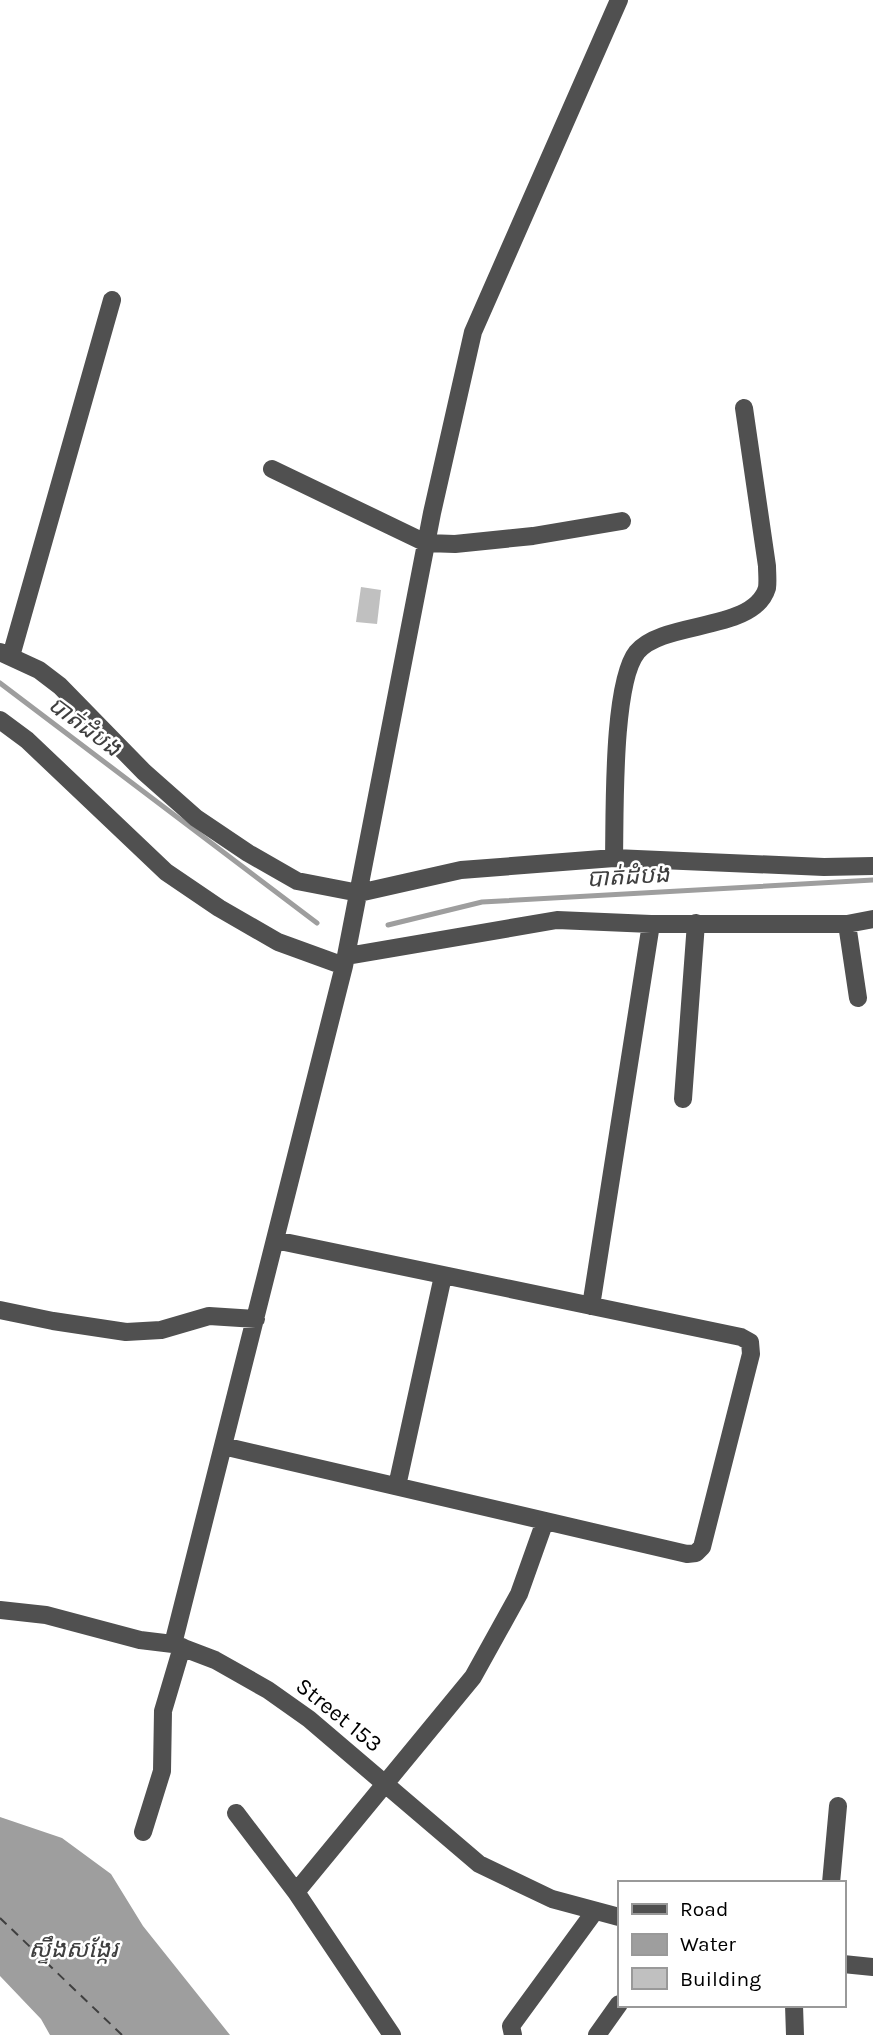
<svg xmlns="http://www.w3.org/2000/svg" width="873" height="2035" viewBox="0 0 873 2035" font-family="Karla,'Noto Sans Khmer',sans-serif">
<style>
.water{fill:#9e9e9e}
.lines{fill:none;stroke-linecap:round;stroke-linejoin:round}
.stream{stroke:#9e9e9e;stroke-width:5}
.ferry{stroke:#3f3f3f;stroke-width:2;stroke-dasharray:9 7;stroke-linecap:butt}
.building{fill:#c0c0c0}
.minor{stroke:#505050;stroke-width:18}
.labels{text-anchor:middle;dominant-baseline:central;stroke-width:5;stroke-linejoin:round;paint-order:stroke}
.street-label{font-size:23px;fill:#000;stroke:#fff}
.water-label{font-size:24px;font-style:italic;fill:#3f3f3f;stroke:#fff}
</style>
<rect width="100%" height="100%" fill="#fff"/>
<path class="water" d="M0,1817L62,1838L111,1874L143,1926L230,2035H50L41,2019L0,1976Z"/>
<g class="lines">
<path class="stream" d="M0,683L317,923
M388,925L482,902L873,880"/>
<path class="ferry" d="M0,1918L122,2035"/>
</g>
<path class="building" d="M361,587L381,590L377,624L356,622Z"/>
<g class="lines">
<path class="minor" d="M272,469L426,543L455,544L533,536L622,521
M0,652L39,670L60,686L144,772L196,818L248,853L297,881L359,893L461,870L614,858L824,867L873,866
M11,656L112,300
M0,720L27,740L166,872L219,908L278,942L344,966
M614,858C615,814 612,683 637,652C664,620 754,632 767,588C768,581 767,572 767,566L744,408
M847,924L858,998
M347,956L557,920L651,924H847L873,919
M683,1099L696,923
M591,1306L651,924
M0,1310L53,1321L126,1332L161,1330L209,1316L256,1319
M223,1446L687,1554L696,1553L702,1547L751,1354L750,1342L741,1337L275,1240
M397,1486L443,1276
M0,1610L46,1615L140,1640L173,1644L215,1660L268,1690L309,1719L479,1864L552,1899L619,1917
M173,1644L344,966L432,513L473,332L619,0
M236,1813L296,1892L392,2035
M143,1832L162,1771L163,1711L182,1647
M831,1883L838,1806
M296,1892L473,1677L519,1594L545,1521
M843,1964L873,1967
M794,2005L795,2035
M513,2035L511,2026L595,1911
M597,2035L619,2004"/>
</g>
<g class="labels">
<g class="street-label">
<text transform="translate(339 1715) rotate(39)">Street 153</text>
</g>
<g class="water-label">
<text transform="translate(85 726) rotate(37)">បាត់ដំបង</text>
<text transform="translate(628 876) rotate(-3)">បាត់ដំបង</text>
<text x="73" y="1949">ស្ទឹងសង្កែរ</text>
</g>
</g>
<rect x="618" y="1881" width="228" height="126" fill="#ffffff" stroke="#999999" stroke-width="2"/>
<rect x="632" y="1904" width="35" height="10" fill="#505050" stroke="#999999" stroke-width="2"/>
<text x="680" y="1916" font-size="21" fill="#000000">Road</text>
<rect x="632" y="1934" width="35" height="21" fill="#9e9e9e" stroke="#999999" stroke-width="2"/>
<text x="680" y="1951" font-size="21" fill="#000000">Water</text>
<rect x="632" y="1968" width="35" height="21" fill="#c0c0c0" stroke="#999999" stroke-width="2"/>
<text x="680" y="1986" font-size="21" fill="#000000">Building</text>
</svg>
